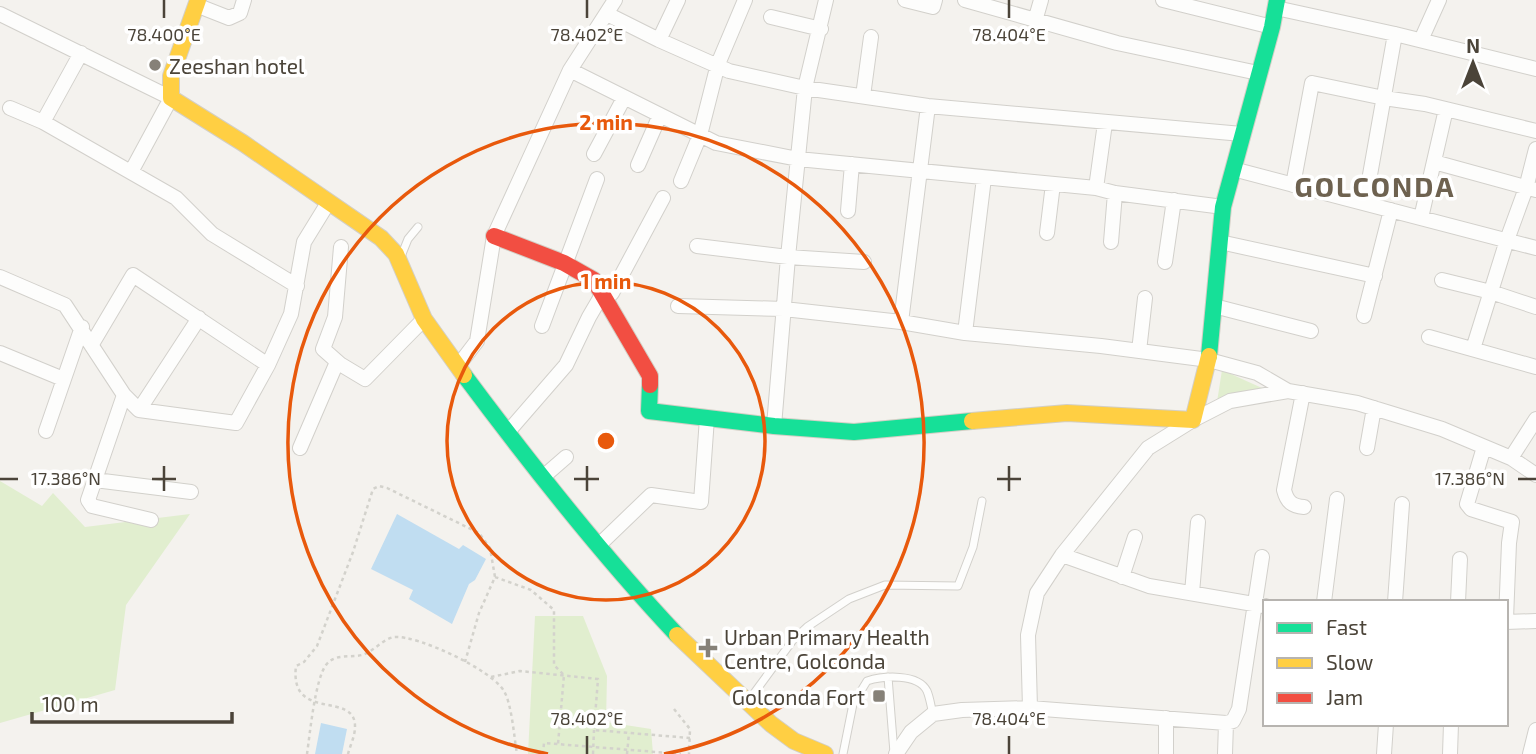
<svg xmlns="http://www.w3.org/2000/svg" width="1536" height="754" viewBox="0 0 1536 754" font-family="'Exo 2',sans-serif">
<style>
.green{fill:#e1eecf}
.water{fill:#c0ddf1}
.lines{fill:none;stroke-linecap:round;stroke-linejoin:round}
.lane-casing{stroke:#d2d0cb;stroke-width:9}
.street-casing{stroke:#d2d0cb;stroke-width:16}
.fast-casing{stroke:#d3cfc5;stroke-width:18}
.slow-casing{stroke:#d3cfc5;stroke-width:18}
.jam-casing{stroke:#d3cfc5;stroke-width:18}
.path{stroke:#d3d2cc;stroke-width:2.5;stroke-dasharray:3.5 3.5;stroke-linecap:butt}
.lane{stroke:#fdfdfc;stroke-width:7}
.street{stroke:#fdfdfc;stroke-width:14}
.fast{stroke:#16e098;stroke-width:16}
.slow{stroke:#ffcf43;stroke-width:16}
.jam{stroke:#f24e42;stroke-width:16}
.ticks{fill:none;stroke:#4b4439;stroke-width:2.5}
.ring{fill:none;stroke:#e8590c;stroke-width:3.5}
.poi-dot{fill:#868178;stroke:#fff;stroke-width:2.5}
.labels{text-anchor:middle;dominant-baseline:central;stroke-width:7;stroke-linejoin:round;paint-order:stroke}
.poi-label{font-size:21px;fill:#4b4439;stroke:#fff;text-anchor:start}
.district-label{font-size:28px;font-weight:bold;letter-spacing:2px;fill:#6e6250;stroke:#fff}
.ticks-label{font-size:18px;text-anchor:middle;fill:#4b4439;stroke:#fff;stroke-width:7;stroke-linejoin:round;paint-order:stroke}
.centre{fill:#e8590c;stroke:#fff;stroke-width:3.5}
.ring-label{font-size:21px;text-anchor:middle;font-weight:bold;fill:#e8590c;stroke:#fff;stroke-width:7;stroke-linejoin:round;paint-order:stroke}
</style>
<rect width="100%" height="100%" fill="#f4f2ee"/>
<path class="green" d="M1222,370L1262,388L1217,402Z
M0,481L42,506L53,493L85,527L190,514L126,605L115,690L0,723Z
M535,616H583L607,676L606,722L651,729L653,754H528Z"/>
<path class="water" d="M397,514L459,549L463,545L486,559L475,580L469,584L452,624L409,599L413,590L371,569Z
M321,723L347,729L342,754H315Z"/>
<g class="lines">
<defs>
<path id="lane" d="M402,254L408,239L418,227
M888,677L894,753
M749,700L793,640L807,627L849,599L885,585L958,586L973,547L982,501
M843,754L853,704L867,681C883,676 918,673 927,691C930,698 931,707 933,714"/>
<path id="street" d="M905,0L933,7L935,0
M965,0L1117,43L1258,73
M1163,0L1272,27
M196,5L229,18L240,13L244,0
M1276,8L1395,34L1536,69
M0,14L171,98L131,172
M607,14L659,40L729,71L805,88L928,106L1242,134
M771,17L821,29
M1035,21L1041,0
M659,40L678,0
M1421,40L1439,0
M570,70L716,143L798,159L1096,188L1115,193L1223,207
M863,96L871,37
M10,108L43,122L176,198L212,234L297,286
M43,122L81,53
M594,154L624,98
M1434,162L1536,190
M638,165L660,115
M1233,169L1536,248
M681,181L700,135L718,64L745,0
M1293,185L1312,83L1384,98L1425,104L1536,131
M1096,188L1105,123
M1365,203L1395,34
M848,211L852,164
M1421,218L1446,109
M1047,233L1053,184
M1111,242L1115,193
M1220,242L1375,276
M697,246L788,257L864,262
M341,247L335,317L323,349L340,364L365,379L424,319
M1165,262L1174,200
M0,277L65,305L124,395L139,410L236,423L268,365L291,314L304,242L328,203
M1442,280L1491,292L1536,307
M606,298L612,293L663,198
M678,306L784,309L901,322L965,333L1101,346L1209,360L1257,373L1288,391
M1214,306L1311,331
M1364,316L1391,210
M901,322L928,106
M542,326L597,179
M965,333L984,178
M1429,337L1536,367
M92,344L133,275L268,365
M1473,349L1507,240L1526,188L1536,149
M1139,351L1145,298
M0,353L63,379
M458,366L477,341L494,236L570,70L615,0
M1303,393L1284,490C1287,502 1292,506 1304,507
M124,395L88,500L92,506L151,520
M139,410L199,318
M774,426L788,257L805,88L826,0
M46,431L82,327
M507,433L566,365L589,317L603,293
M1484,447L1467,504L1471,509L1512,522L1509,543L1506,619
M300,448L337,362
M1367,448L1374,408
M1511,458L1536,419
M543,477L566,457
M95,480L191,492
M598,546L651,495L701,502L707,418
M1062,555L1149,586L1265,606
M1122,577L1135,537
M1192,593L1198,522
M1324,602L1337,499
M1395,602L1402,504
M1458,602L1460,559
M1506,622L1536,621
M1030,708L1028,635L1037,593L1062,555L1148,448L1193,420L1230,401L1288,391L1357,403L1442,429L1511,458L1536,475
M896,754L911,732L933,714L962,710L1030,708L1226,723L1233,721L1239,709L1262,557
M1166,754V718
M1225,754L1226,723
M1384,754L1386,724
M1450,754L1451,724
M1530,754L1536,730"/>
<path id="fast" d="M1209,356L1223,207L1272,27L1277,0
M464,375C531,465 600,553 677,635
M650,385L649,411L774,426L854,432L972,421"/>
<path id="slow" d="M198,0L171,76V98L243,143L381,238L396,254L424,319L464,375
M972,421L1067,413L1193,420L1209,356
M677,635L771,724L794,741L825,754"/>
<path id="jam" d="M494,236L564,263L594,280L650,376V385"/>
</defs>
<use href="#lane" class="lane-casing"/>
<use href="#street" class="street-casing"/>
<use href="#fast" class="fast-casing"/>
<use href="#slow" class="slow-casing"/>
<use href="#jam" class="jam-casing"/>
<path class="path" d="M495,577L531,590L554,610V665L564,675L558,744
M491,677L520,671L598,679L594,730L690,738
M674,709L690,729L689,754
M307,754C310,733 315,680 326,665C335,653 350,658 362,655C373,652 383,639 394,637C418,635 492,670 504,691C512,705 514,737 517,754
M348,754C350,746 355,736 355,727C356,690 289,723 296,666L304,662L317,646L353,552L373,489L379,486L387,488L479,533L490,548L495,577L479,613L465,662
M543,754L544,743L681,754
M593,754L594,730
M627,754L629,733"/>
<use href="#lane" class="lane"/>
<use href="#street" class="street"/>
<use href="#fast" class="fast"/>
<use href="#slow" class="slow"/>
<use href="#jam" class="jam"/>
</g>
<path class="ticks" d="M164,0V18M587,0V18M1009,0V18M164,466V491M587,466V491M1009,466V491M0,479H18M152,479H176M574,479H599M997,479H1021M1518,479H1536M587,736V754M1009,736V754"/>
<g class="ring">
<circle cx="606" cy="441" r="159"/>
<path d="M548 754A318 318 0 1 1 664 754"/>
</g>
<g class="poi-dot">
<circle cx="155" cy="65" r="7"/>
<path d="M704.5 637.5h7v7h7v7h-7v7h-7v-7h-7v-7h7z"/>
<rect x="872" y="689" width="14" height="14" rx="3.5"/>
</g>
<g class="labels">
<g class="poi-label">
<text x="169" y="65">Zeeshan hotel</text>
<text x="724" y="636">Urban Primary Health<tspan x="724" dy="24">Centre, Golconda</tspan></text>
<text x="865" y="696" text-anchor="end">Golconda Fort</text>
</g>
<g class="district-label">
<text x="1375" y="186">GOLCONDA</text>
</g>
</g>
<g class="ticks-label">
<text x="164" y="41">78.400°E</text>
<text x="587" y="41">78.402°E</text>
<text x="1009" y="41">78.404°E</text>
<text x="66" y="485">17.386°N</text>
<text x="1470" y="485">17.386°N</text>
<text x="587" y="725">78.402°E</text>
<text x="1009" y="725">78.404°E</text>
</g>
<circle cx="606" cy="441" r="10" class="centre"/>
<g class="ring-label">
<text x="606" y="130">2 min</text>
<text x="606" y="289">1 min</text>
</g>
<rect x="1263" y="600" width="245" height="126" fill="#ffffff" stroke="#b7b4b0" stroke-width="2"/>
<rect x="1277" y="623" width="35" height="10" fill="#16e098" stroke="#b7b4b0" stroke-width="2"/>
<text x="1326" y="635" font-size="21" fill="#4b4439">Fast</text>
<rect x="1277" y="658" width="35" height="10" fill="#ffcf43" stroke="#b7b4b0" stroke-width="2"/>
<text x="1326" y="670" font-size="21" fill="#4b4439">Slow</text>
<rect x="1277" y="693" width="35" height="10" fill="#f24e42" stroke="#b7b4b0" stroke-width="2"/>
<text x="1326" y="705" font-size="21" fill="#4b4439">Jam</text>
<g transform="translate(1473 63)" stroke="#ffffff" stroke-width="5" paint-order="stroke">
<path d="M0-5L12 26L0 18L-12 26Z" fill="#4b4439"/>
<text y="-10" font-size="19" font-weight="bold" text-anchor="middle" fill="#4b4439">N</text>
</g>
<path d="M32 712v10h200v-10" fill="none" stroke="#4b4439" stroke-width="3.5"/>
<text x="42" y="712" font-size="21" fill="#4b4439" stroke="#ffffff" stroke-width="5" paint-order="stroke">100 m</text>
</svg>
